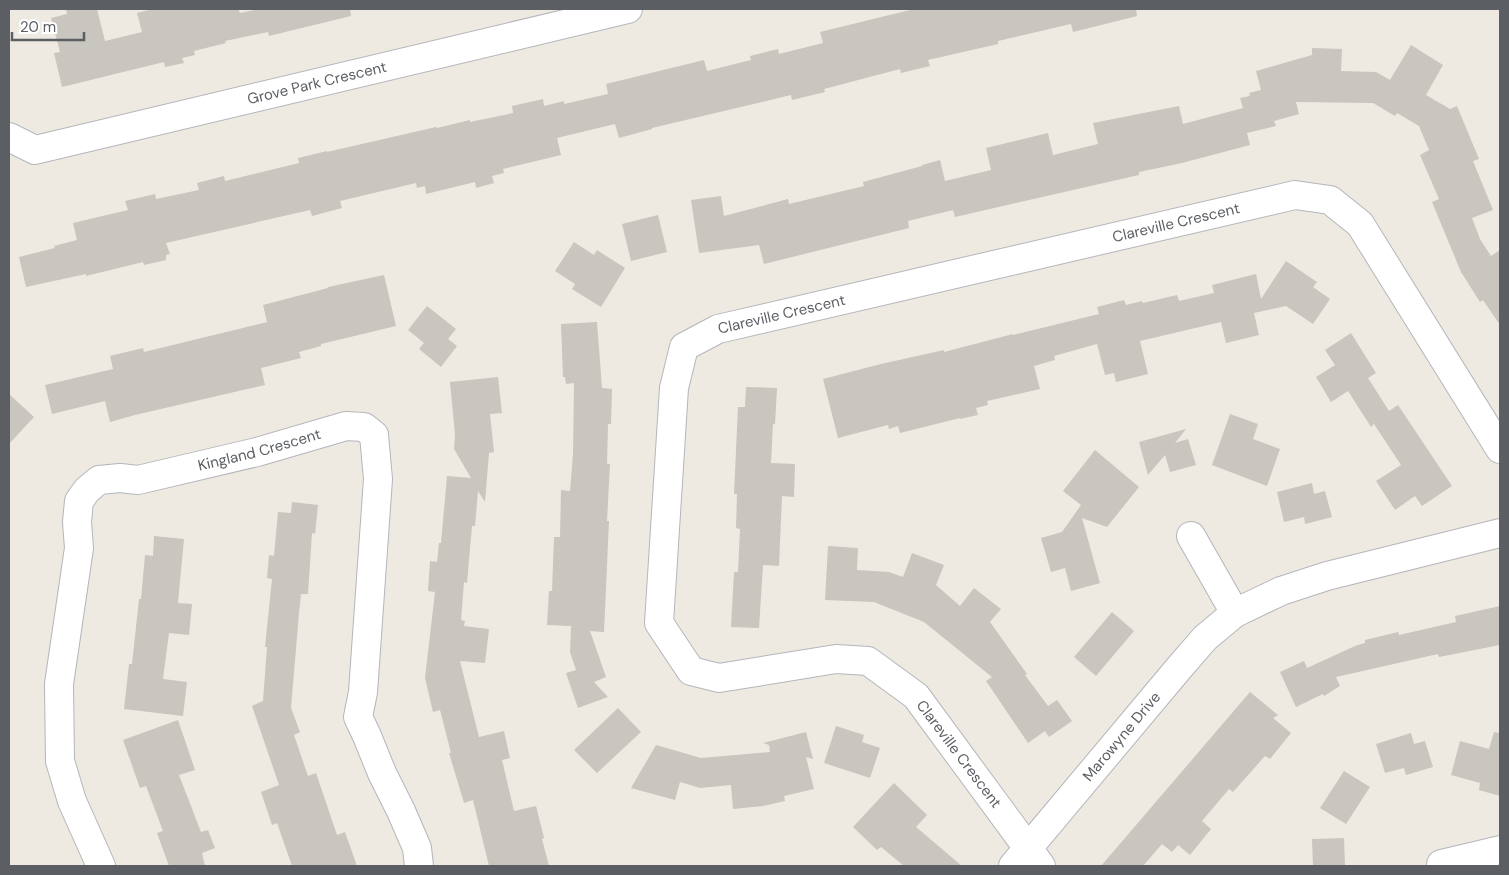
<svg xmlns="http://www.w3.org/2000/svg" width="1509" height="875" viewBox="0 0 1509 875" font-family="'DM Sans',sans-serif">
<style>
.building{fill:#c9c5bf}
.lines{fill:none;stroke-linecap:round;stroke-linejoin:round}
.minor-casing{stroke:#b3b6ba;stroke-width:30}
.minor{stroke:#fff;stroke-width:28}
.labels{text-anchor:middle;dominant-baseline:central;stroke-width:4;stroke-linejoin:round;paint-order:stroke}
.street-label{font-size:15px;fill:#5b5f64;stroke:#fff}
</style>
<rect width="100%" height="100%" fill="#eeeae2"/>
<path class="building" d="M66,9H97L105,41L142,32L137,13L153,9H238L240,13L259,9H350L351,16L269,36L268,32L225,41L226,43L194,51L195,55L182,58L184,63L165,67L164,62L62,87L54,53L60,52L51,18L67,14Z
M914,9H1136L1137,16L1073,32L1071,24L998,41V44L928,60L930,66L901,73L900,69L824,89L825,92L792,100L791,95L652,128V129L619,138L615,124L557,138L561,155L503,169L504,173L492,176L494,183L476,188L475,182L426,194L425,186L417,188L416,183L340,201L342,208L312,216L310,210L166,243L170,254L166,255V260L144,265L143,262L86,276V274L26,287L19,257L55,248L54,246L77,240L73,223L128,210L125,201L155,194L156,199L199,190L197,183L224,176L225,181L299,163L298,158L327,151V152L436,127L437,128L470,120V122L513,113L512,106L543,99L544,106L564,101V104L608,94L606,84L704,60L707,71L751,60L750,56L778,49L779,54L823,43L820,32Z
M1411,45L1443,65L1426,95L1450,109L1457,106L1479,159L1473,161L1493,210L1472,218L1480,239L1491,256L1500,250V325L1483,300L1480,302L1461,272L1432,202L1439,199L1420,155L1429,150L1419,126L1397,113L1395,116L1373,103L1296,102L1299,114L1274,121L1276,126L1247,133L1250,145L1182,163L1139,172V175L955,217L953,210L908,221L909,228L764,264L759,245L699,253L691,200L721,196L724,216L788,199L789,204L864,186L863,182L922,166V165L940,160L945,181L991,170L986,148L1048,133L1053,155L1098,144L1093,123L1179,106L1183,124L1243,108L1240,98L1250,96L1249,93L1261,90L1256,71L1312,55V48L1342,49L1341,71L1376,72L1390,80Z
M658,215L667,252L631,261L622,224Z
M574,242L594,255L597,250L625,268L601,307L572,289L575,284L555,271Z
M1286,261L1317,282L1313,287L1330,299L1313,324L1286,306L1254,313L1259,335L1226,343L1221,322L1140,341L1148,374L1116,382L1114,373L1105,375L1097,344L1054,356L1055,360L1034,366L1040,389L987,401L988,405L976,408L978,415L960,419V418L900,433L898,426L889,429L888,425L838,438L823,379L881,364L944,350V352L1013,334V335L1099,314L1097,307L1124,300L1126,305L1142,301L1143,303L1177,295L1179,301L1214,293L1212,285L1256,274L1261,299Z
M384,275L396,326L321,344V346L299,352L301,358L261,368L265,385L135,415L110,422L105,401L52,414L45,385L113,369L110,356L143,348L144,352L267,322L263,305L328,288V287Z
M427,306L456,329L448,339L457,346L441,367L419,349L424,343L408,330Z
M597,322L602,388L612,389L611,424H608L607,464H610L607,521H609L604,632L590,631L606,677L594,682L608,697L578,708L566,673L576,670L570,652L571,626L547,625L549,591H552L554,537H560L561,490L570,491L573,454L574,383L566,384L565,377H563L561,324Z
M1351,333L1376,373L1368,378L1389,411L1398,405L1452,486L1422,506L1415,496L1395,510L1376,481L1401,465L1374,424L1371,427L1348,391L1331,402L1316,377L1335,365L1325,350Z
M498,377L502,413L490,414L494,452L489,453L485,502L478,491L475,526H472L467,583L464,582L461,620L465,621L464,626L489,629L485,663L460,661L479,737L504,731L510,758L502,760L514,811L536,806L544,838L542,839L549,866H489L473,800L464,803L449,753H451L440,710L433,712L425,678L435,592L428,591L430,561L437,562L439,543H441L447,476L471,478L454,449L455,435L450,382Z
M746,387L777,388L775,424H773L771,463L795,464L794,497L782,496L779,566L763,565L759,628L731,627L734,572H738L740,529L736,528L737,494H734L738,407H745Z
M9,394L34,417L9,444Z
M1230,414L1258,424L1253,439L1280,449L1267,486L1212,465Z
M1186,429L1175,443L1188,439L1196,465L1170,472L1165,455L1148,475L1139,442Z
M1095,450L1139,487L1107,527L1082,518L1100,583L1071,591L1065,568L1051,572L1041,538L1062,532L1081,505L1063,491Z
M1312,483L1314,494L1325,491L1332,517L1305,524L1304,517L1284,522L1277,492Z
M292,502L318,505L315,534L312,533L308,594H301L299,613L291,708L300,732L294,735L308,776L316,773L337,835L345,832L357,866H292L277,823L272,825L261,792L279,785L252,706L263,701L267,647H265L272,579L267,578L269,555L274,556L278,512L291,513Z
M154,536L184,539L178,603L192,604L189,635L169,633L163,679L187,682L183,716L124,709L129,664H132L139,599H141L145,555L153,556Z
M828,546L858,548L857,570L889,572L903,577L912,553L944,565L936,585L960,606L974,588L1001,609L990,622L1027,674L1025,675L1048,706L1057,700L1072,721L1049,737L1045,731L1028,743L986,681L992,677L924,622L874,602L825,600Z
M1500,606V645L1439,657L1438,654L1336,677L1340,686L1324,696L1323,694L1296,707L1280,672L1304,661L1307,668L1355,646L1365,643V640L1398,632L1399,635L1456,622L1455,616Z
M1112,612L1134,631L1096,676L1074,657Z
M1250,692L1278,715L1273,718L1291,733L1270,759L1265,756L1233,792L1229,789L1202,821L1211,829L1190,855L1178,845L1172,852L1162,844L1143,866H1101Z
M618,708L641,732L597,773L574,750Z
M178,720L195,770L179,775L201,832L208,830L215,848L202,853L205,866H169L157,833L163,831L146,786L140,788L123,740Z
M836,726L864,735L862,742L880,748L870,778L824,763Z
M806,732L813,759L806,757L814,789L784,796L785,801L763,806L733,809L731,785L700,788L680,782L675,800L631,788L656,745L701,758L770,752L769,745L763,743Z
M1494,732L1500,733V796L1479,790L1480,783L1451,775L1460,741L1489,749Z
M1411,733L1414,744L1425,741L1433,767L1406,775L1404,768L1385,773L1376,744Z
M1344,771L1370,787L1346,824L1320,808Z
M894,783L927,815L916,827L962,866H904L881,847L877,850L853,827Z
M1344,838L1345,866H1313L1312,839Z"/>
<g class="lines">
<defs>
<g id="minor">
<path id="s1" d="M9,137L35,150L628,9"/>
<path d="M1191,536L1235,613"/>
<path d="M1441,864L1500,850"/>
<path id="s2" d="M101,866L72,801L60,761L59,684L79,548L77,522L79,501L87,490L99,480L120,478L138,480L257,452L346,426L364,427L374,435L378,479L363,692L358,717L367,736L382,773L401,811L417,848L419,866"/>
<path id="s3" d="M1013,866L1179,668L1205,638L1235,613L1281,591L1327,576L1500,533"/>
<path id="s4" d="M1041,866L916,696L868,661L836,659L719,678L691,671L659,623L674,388L684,347L718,329L1295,195L1330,200L1360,224L1500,449"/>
</g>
</defs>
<use href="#minor" class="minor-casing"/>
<use href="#minor" class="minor"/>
</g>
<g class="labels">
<g class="street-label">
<text stroke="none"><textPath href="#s1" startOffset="319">Grove Park Crescent</textPath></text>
<text stroke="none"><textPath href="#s4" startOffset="1294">Clareville Crescent</textPath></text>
<text stroke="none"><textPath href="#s4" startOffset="889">Clareville Crescent</textPath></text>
<text stroke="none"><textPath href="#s2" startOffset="568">Kingland Crescent</textPath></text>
<text stroke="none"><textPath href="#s3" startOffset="169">Marowyne Drive</textPath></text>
<text transform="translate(959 754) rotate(53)">Clareville Crescent</text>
</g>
</g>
<rect width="1509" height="875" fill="none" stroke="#5b5f64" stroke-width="20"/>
<path d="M12 32v8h72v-8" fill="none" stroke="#5b5f64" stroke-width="2.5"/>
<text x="20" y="32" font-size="15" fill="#5b5f64" stroke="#ffffff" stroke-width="4" paint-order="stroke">20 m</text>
</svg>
